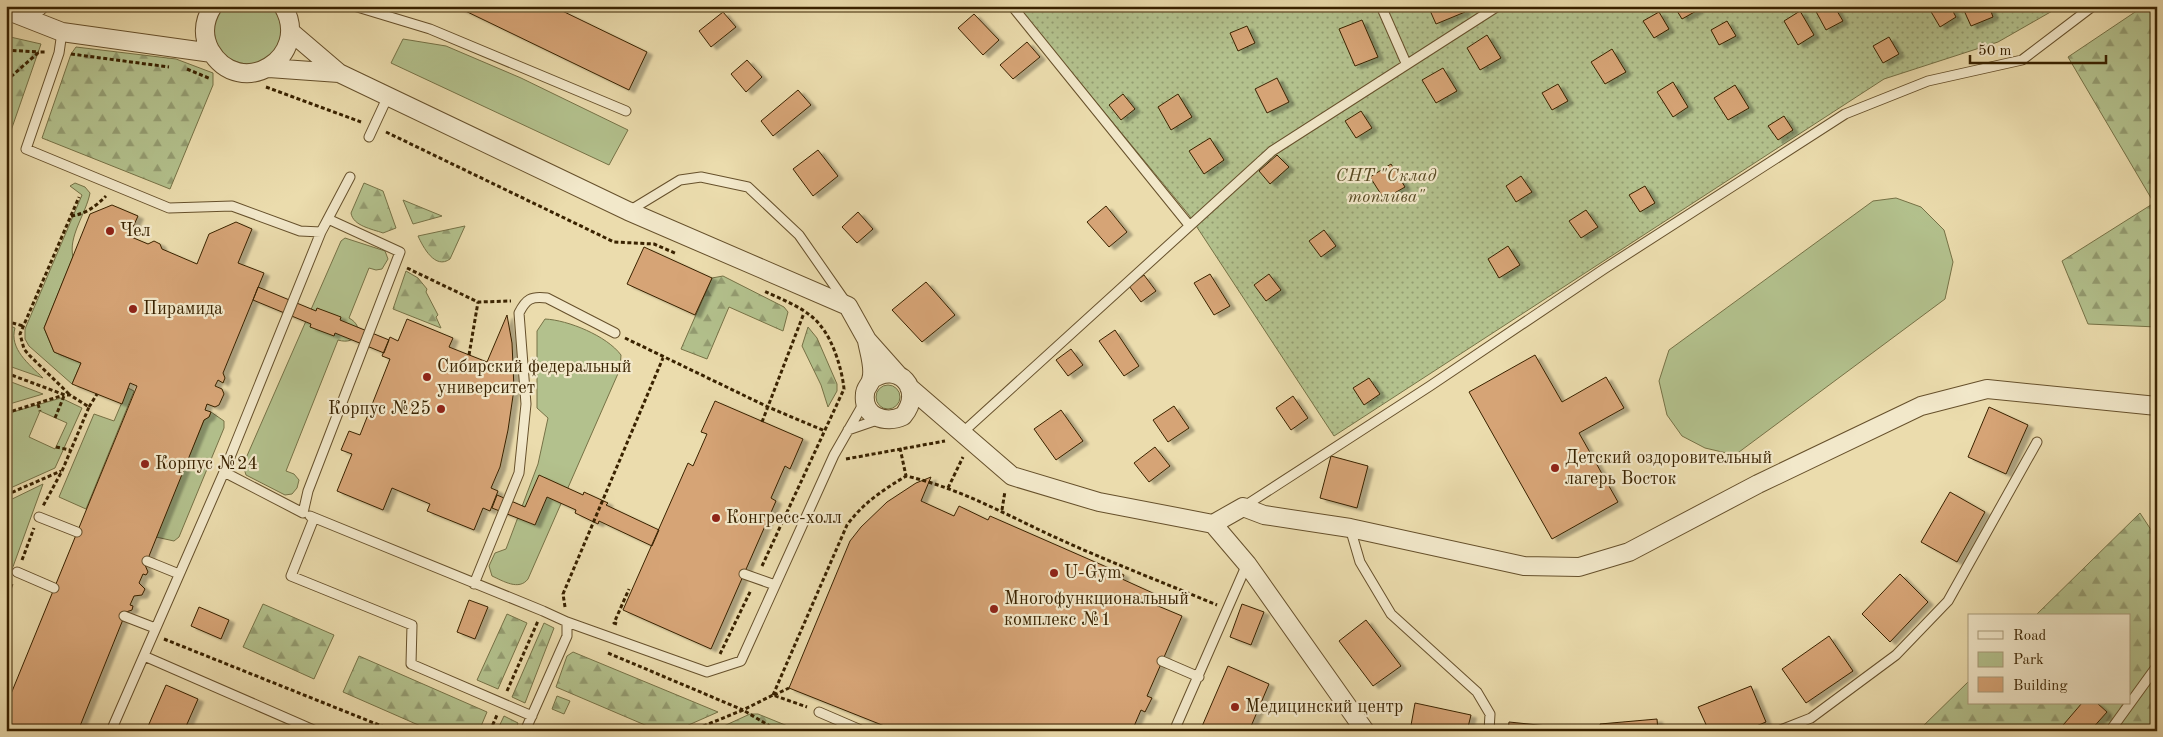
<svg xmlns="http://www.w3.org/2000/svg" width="2163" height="737" viewBox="0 0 2163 737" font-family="'Old Standard TT',serif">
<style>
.green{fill:#b3c18d;stroke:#767246;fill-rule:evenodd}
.forest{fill:url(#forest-firs);stroke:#767246}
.garden{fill:url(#garden-dots);stroke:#767246}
.building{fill:#d6a476;stroke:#392200;filter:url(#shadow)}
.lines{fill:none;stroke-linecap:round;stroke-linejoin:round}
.service-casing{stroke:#66502b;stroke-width:11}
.minor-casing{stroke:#66502b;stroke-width:20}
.path{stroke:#392200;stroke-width:3;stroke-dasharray:4 2.5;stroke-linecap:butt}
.service{stroke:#f2e8ca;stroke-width:9}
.minor{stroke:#f2e8ca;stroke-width:18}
.poi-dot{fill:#8f2418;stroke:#f2e8ca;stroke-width:2}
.labels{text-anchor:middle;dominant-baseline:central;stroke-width:4.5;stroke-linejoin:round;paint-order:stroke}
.park-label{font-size:18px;font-style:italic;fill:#584a23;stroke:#f2e8ca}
.poi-label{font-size:18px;fill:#392200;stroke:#f2e8ca;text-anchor:start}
</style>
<defs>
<pattern id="forest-firs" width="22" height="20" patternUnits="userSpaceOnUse" patternTransform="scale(1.25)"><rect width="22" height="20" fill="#b3c18d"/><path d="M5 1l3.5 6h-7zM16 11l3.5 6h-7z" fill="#939c71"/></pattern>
<pattern id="garden-dots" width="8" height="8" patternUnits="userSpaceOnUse" patternTransform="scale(1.25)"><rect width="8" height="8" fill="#b3c18d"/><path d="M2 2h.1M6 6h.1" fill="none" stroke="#939c71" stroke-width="1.8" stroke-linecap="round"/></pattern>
<filter id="shadow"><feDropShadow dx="5.5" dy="3" stdDeviation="1" flood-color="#0004"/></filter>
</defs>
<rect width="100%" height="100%" fill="#ebdcad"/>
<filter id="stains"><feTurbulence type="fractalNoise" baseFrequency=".004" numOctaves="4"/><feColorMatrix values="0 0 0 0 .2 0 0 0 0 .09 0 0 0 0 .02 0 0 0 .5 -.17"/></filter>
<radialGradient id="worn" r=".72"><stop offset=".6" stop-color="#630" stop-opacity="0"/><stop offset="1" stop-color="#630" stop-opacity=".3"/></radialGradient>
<path class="green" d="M224,6H271C279,15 284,27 280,39C265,91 186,53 224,6Z
M403,39L446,46L521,78L628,130L609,165L391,63Z
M75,183L85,187L90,193C86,214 68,236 73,257L44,328L54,352L81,363L72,384L29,346L25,339V329L82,195L70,186Z
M1896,198L1921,207L1944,230L1953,262L1945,299L1735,455L1705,448L1682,436L1667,415L1659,381L1669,350L1873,201Z
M345,238L385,251L388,259L382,269L376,270L369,268L349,318C366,327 357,346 338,340L286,471L294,474L299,480L297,488L292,494L285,495L246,475L243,465L341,241Z
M545,319C568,320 607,336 621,355L620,369L528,579C519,591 503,581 492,576L489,566L495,553L506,549L538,464L548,418L537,408V331Z
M6,324L15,328C9,349 29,364 43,378L6,365Z
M6,380L43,394L6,405Z
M876 397a12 12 0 1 1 24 0a12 12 0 1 1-24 0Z
M128,388L134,391L86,509L59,497L94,414L114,421Z
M61,398L82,408L55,468L6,490V414ZM40,411L67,423L55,449L29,437Z
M211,412L224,421V428L179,537L174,541L156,537L204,420L209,417Z
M43,484L6,586V502Z"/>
<path class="forest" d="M2144,6H2157V327L2088,324L2062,261L2154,203L2068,57Z
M6,36L41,44L6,145Z
M76,47L176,59L213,73V85L170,189L42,138L71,54Z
M364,183L383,191L396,228L383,233C372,229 353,226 351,213Z
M403,200L442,216L413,224Z
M465,226L450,259C435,270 423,247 418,236Z
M406,271L418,278L427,289L426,292L438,315L436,317L441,328L393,309Z
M723,276L784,307L788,312L783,331L729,307L707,359L681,349L712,278Z
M808,327L817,338L837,384V391L828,407L821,385L802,346Z
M2140,513L2157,539V731H1918L1969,681V703H2129V616H2035Z
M263,604L334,635L314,679L243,647Z
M507,614L527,623L498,689L477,680Z
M544,623L554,628L525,703L512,697Z
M573,652L718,712L675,731H659L556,687L567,656Z
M359,656L487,712L479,731H432L343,692Z
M557,696L570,701L564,714L552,709Z
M750,714H758L800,731H713Z
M504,716L518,723L515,731H497Z"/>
<path class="garden" d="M1017,6H2061L1998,42L1884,79L1334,436L1189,215Z"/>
<path class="building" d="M455,6H552L647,52L629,90Z
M1428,6H1462L1465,12L1436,24Z
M1674,6H1696L1698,10L1682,19Z
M1813,6H1834L1843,21L1826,30Z
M1935,6H1950L1956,17L1940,27L1930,10Z
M1962,6H1989L1993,17L1971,26Z
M1800,11L1814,35L1798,45L1784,21Z
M723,12L736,27L711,47L699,31Z
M1659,12L1669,29L1654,38L1643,21Z
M974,14L999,40L983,55L958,28Z
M1362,20L1378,57L1355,66L1339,29Z
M1727,21L1736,36L1719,45L1711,30Z
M1247,26L1255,43L1238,51L1230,33Z
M1487,35L1501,58L1480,70L1467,48Z
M1889,37L1899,54L1883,63L1873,46Z
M1027,42L1040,57L1013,79L1000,65Z
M1612,49L1626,72L1605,84L1591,62Z
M747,60L762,77L746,92L731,74Z
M1443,68L1457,91L1436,103L1422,80Z
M1277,78L1289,102L1267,113L1255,89Z
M1673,82L1688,107L1673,117L1657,92Z
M1558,84L1568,101L1552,110L1542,93Z
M1735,85L1749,108L1728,120L1714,98Z
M798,90L811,105L773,136L761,121Z
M1123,94L1135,109L1121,120L1109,105Z
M1178,94L1192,117L1171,130L1158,107Z
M1361,111L1372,128L1356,138L1345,121Z
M1784,116L1793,130L1778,140L1768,126Z
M1210,138L1224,160L1204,174L1189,151Z
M818,150L838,176L813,196L793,169Z
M1277,155L1289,167L1270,184L1259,171Z
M1391,164L1405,187L1384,199L1370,177Z
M1521,176L1532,192L1516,202L1506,186Z
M1645,186L1655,203L1640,212L1629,195Z
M112,205L138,216L129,236L148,244L154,241L160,244L162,249L197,264L209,234L236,222L252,229L238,263L264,273L223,373L225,378L223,383L218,380L215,386L222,389L224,394L219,405L215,407L207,404L205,410L211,412L209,417L204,420L147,561L145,565L148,572L146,575L143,574L139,583L145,589L142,595L134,596L130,605L133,606L132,610L126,612L78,731H6V706L137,386L130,383L122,404L72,384L81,363L54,352L44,328L90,214Z
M1106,206L1127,232L1109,247L1087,222Z
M1586,210L1598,227L1581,238L1569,221Z
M858,212L873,229L857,243L842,227Z
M1324,230L1336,246L1321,257L1309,241Z
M1508,246L1520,265L1499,278L1488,259Z
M644,247L712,278L695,315L627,284Z
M1210,274L1230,306L1214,315L1194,283Z
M1269,274L1281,290L1266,301L1254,285Z
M1144,275L1156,291L1141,302L1129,286Z
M926,282L955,315L922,342L892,310Z
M258,287L316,311L317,308L341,317L340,320L389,340L384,353L335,333L334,336L310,327L311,324L253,300Z
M507,315L512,343L514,389L508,430L500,467L491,488L498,491L490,511L483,508L474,530L427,511L430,504L392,488L383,510L337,491L352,454L341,450L349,431L360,435L390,359L382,356L390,337L398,341L407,319L453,338L449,347L487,362Z
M1115,330L1139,366L1124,376L1099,341Z
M1071,349L1083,365L1068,376L1056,360Z
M1535,355L1562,402L1606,377L1624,408L1579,433L1618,502L1552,539L1469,392Z
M1369,378L1380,394L1364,405L1353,388Z
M1293,396L1308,418L1291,430L1276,408Z
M715,401L803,439L790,469L785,466L771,498L776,501L711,649L623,610L688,463L693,466L707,434L701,432Z
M1174,406L1189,428L1168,442L1153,420Z
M1989,407L2028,425L2006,474L1968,457Z
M1061,410L1083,441L1056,460L1034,429Z
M1155,447L1170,466L1149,482L1134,463Z
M1331,456L1368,466L1357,508L1320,498Z
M539,475L583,495L584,492L608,503L606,505L659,530L652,546L599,521L598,524L575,513L576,510L547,497L535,525L492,508L497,495L525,507Z
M931,477L921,501L954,516L959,506L988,520L990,516L1118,572L1124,575L1122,579L1155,594L1151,603L1182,616L1147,696L1152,698L1145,712L1141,710L1132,731H1014L1004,727L1002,731H897L789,688L850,541L861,527L887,502L916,483Z
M1950,492L1985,512L1957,562L1921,542Z
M1900,574L1928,602L1890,642L1862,614Z
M469,600L488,607L475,639L457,632Z
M1242,604L1264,612L1251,645L1230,637Z
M199,607L229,620L221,639L191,626Z
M1366,620L1401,666L1373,686L1339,641Z
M1829,636L1853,671L1806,703L1782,669Z
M1228,666L1269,684L1249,731H1200Z
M166,685L198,699L184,731H146Z
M1751,686L1766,722L1744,731H1709L1698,707Z
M1415,703L1471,715L1467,731H1410Z
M2082,703H2097L2107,712L2090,731H2058Z
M1657,719L1658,731H1601L1600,724Z
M1509,722L1567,728V731H1508Z"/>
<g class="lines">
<defs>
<path id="service" d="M354,6L430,29L626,111
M1012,6L1189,225
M1381,6L1406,63
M62,32L59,53L26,149L169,208L232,206L300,231L321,232L328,219L400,252L308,491L303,513L224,472L111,731
M369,137L388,96
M629,211L680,180L701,177L748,187L799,235L845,301
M848,430L880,419
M962,433L1272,151L1498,6
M224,472L321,232L350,177
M1243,507L1430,386L1604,269L1845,114L1928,81L2022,60L2093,6
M310,516L543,611L567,622
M39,517L77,532
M314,518L291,576L412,625L411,664L532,716
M1350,528L1360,562L1391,614L1477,692L1490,714L1489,731
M147,561L179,574
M17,572L54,588
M744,574L775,585
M474,584L519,473L526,404L519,313C526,299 531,296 547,298L615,333
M124,616L155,628
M144,656L316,731
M1162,661L1199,677
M819,712L863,731
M525,731L567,636V622L707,672L741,661L834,455L865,401
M1174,731L1247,564
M1778,731L1811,718L1896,655L1948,601L2037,442
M2110,731L2157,666"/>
<path id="minor" d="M213,6C204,20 202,35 210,50C240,102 313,57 283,6
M6,10L62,32L212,53
M10,11L39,6
M269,68L339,73L291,32
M339,73L628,211L848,306L867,340L899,376
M867,341C869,352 875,369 871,380C870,385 865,388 865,394C862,417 886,424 903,416C925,390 898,360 871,380
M909,387L1012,476L1099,502L1213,524L1247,564L1365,731
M1213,524L1243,507L1264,515L1350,528L1524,566L1579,567L1629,552L1758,484L1921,406L1987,389L2157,406"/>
</defs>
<use href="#service" class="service-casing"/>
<use href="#minor" class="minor-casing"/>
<path class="path" d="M6,50L39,52
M71,54L169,67
M187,69L211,79
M6,81L39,52H47
M266,87L361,122
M386,132L614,242L654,244L677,254
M71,216C86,214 96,206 106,196
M407,268L478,302L511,301
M6,321L23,326
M625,338L768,407L825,431
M469,355L478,302
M6,373L65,395H70L89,407L62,471L43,506
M69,394L29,355L24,349L20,334L79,197
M38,404L40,411
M89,407L97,394
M6,413L64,395
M55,418L64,396
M762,422L804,313
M56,447L70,450
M900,448L906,476
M846,459L945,441
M948,488L963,457
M6,495L61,471
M1002,510L1005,491
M22,560L34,528
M762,566L844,389C842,369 833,340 820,325C808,309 781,299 764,291
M6,600L12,584
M565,607L563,594L663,358
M617,624L614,623L629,589
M164,639L394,731
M608,653L743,710L773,695L807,707
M720,654L751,590
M507,691L538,621
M773,695L847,525C863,503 883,490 906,476C964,489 1015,520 1068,543C1117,565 1167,584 1217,605
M774,695L789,688
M490,731L497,715
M691,731L743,710L778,731"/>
<use href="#service" class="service"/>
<use href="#minor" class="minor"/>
</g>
<g class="poi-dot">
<circle cx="110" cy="231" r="5"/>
<circle cx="133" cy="309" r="5"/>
<circle cx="427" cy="377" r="5"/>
<circle cx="441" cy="409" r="5"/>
<circle cx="145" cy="464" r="5"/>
<circle cx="1555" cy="468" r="5"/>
<circle cx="716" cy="518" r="5"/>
<circle cx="1054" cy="573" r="5"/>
<circle cx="994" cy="609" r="5"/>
<circle cx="1235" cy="707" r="5"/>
</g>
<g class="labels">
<g class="park-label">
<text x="1386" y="176">СНТ "Склад<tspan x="1386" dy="21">топлива"</tspan></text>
</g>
<g class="poi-label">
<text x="120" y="231">Чел</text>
<text x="143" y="309">Пирамида</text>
<text x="437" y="367">Сибирский федеральный<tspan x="437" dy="21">университет</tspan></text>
<text x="431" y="409" text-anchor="end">Корпус №25</text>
<text x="1565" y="458">Детский оздоровительный<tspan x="1565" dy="21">лагерь Восток</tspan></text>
<text x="155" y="464">Корпус №24</text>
<text x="726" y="518">Конгресс-холл</text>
<text x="1064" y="573">U-Gym</text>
<text x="1004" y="599">Многофункциональный<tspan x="1004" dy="21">комплекс №1</tspan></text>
<text x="1245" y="707">Медицинский центр</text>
</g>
</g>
<rect width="2163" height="737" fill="none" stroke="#ebdcad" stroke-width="25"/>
<rect x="8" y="8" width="2148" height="722" fill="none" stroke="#392200" stroke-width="2.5"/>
<rect x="12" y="12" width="2138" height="712" fill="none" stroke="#392200"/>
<rect x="1968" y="614" width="162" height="90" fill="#f2e8ca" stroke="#a89979"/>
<rect x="1978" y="631" width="25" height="8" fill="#f2e8ca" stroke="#a89979"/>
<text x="2013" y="640" font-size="15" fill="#392200">Road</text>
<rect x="1978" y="652" width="25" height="15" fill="#b3c18d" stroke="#a89979"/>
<text x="2013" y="664" font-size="15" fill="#392200">Park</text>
<rect x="1978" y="677" width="25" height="15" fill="#d6a476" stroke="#a89979"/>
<text x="2013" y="690" font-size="15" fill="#392200">Building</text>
<path d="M1970 55v8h136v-8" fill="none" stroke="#392200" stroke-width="2.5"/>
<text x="1978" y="55" font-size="15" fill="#392200" stroke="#f2e8ca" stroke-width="4" paint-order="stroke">50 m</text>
<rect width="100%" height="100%" filter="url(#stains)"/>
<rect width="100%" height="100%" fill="url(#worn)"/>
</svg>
